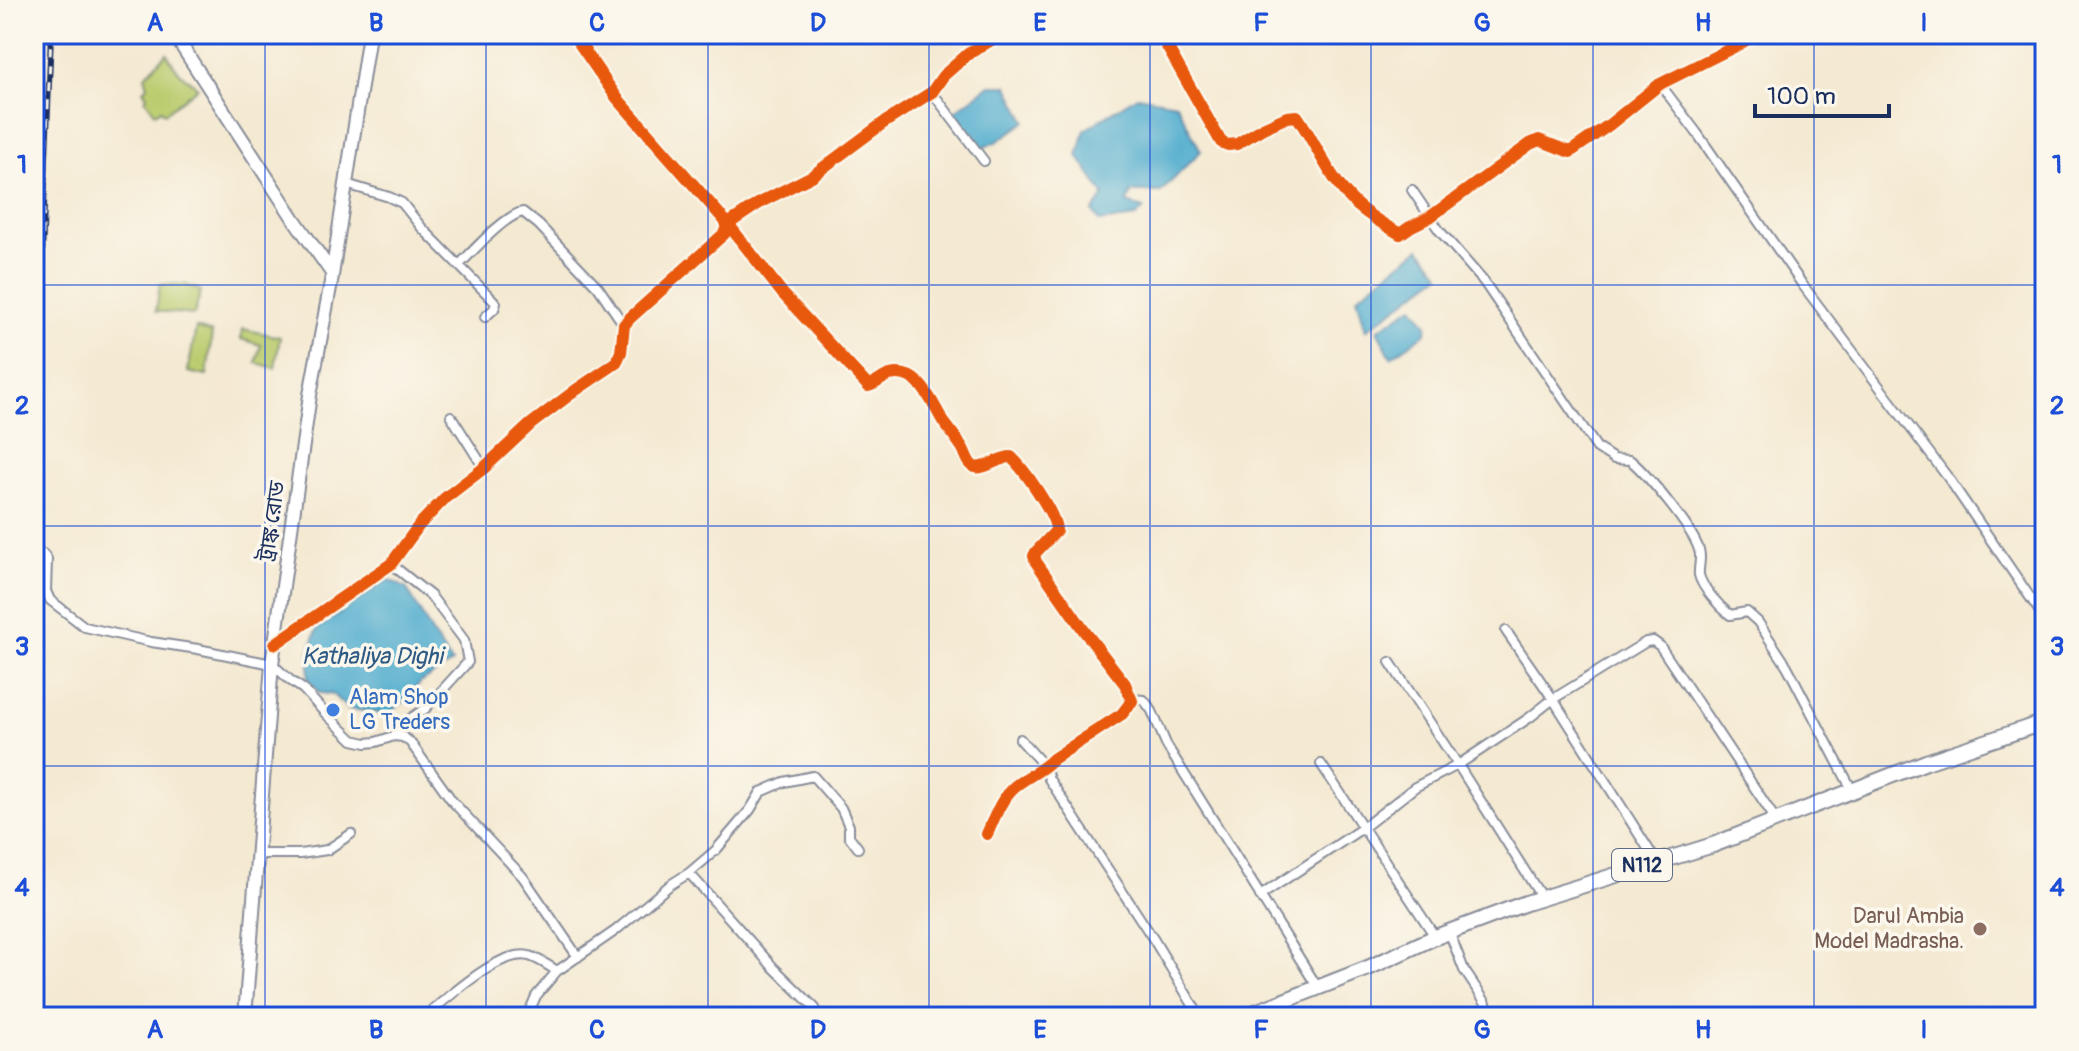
<svg xmlns="http://www.w3.org/2000/svg" width="2079" height="1051" viewBox="0 0 2079 1051" font-family="Pangolin,'Noto Sans Bengali',sans-serif">
<style>
.green{fill:#bbcc6f;stroke:#6b7e66;stroke-width:2}
.water{fill:#50acce;stroke:#366e96;stroke-width:2}
.lines{fill:none;stroke-linecap:round;stroke-linejoin:round}
.minor-casing{stroke:#888c98;stroke-width:12}
.secondary-casing{stroke:#888c98;stroke-width:16}
.trunk-casing{stroke:#888c98;stroke-width:18}
.minor{stroke:#fff;stroke-width:8}
.secondary{stroke:#fff;stroke-width:12}
.trunk{stroke:#fff;stroke-width:14}
.rail-casing{stroke:#1b2f5e;stroke-width:6}
.rail{stroke:#fbf7ec;stroke-width:3;stroke-dasharray:9;stroke-linecap:butt}
.cycleway-casing{stroke:#fbf7ec;stroke-width:17}
.cycleway{stroke:#e8590c;stroke-width:12}
.grid{fill:none;stroke:#1d4ed8;stroke-width:2;stroke-opacity:0.55}
.shop-dot{fill:#3f7fe0;stroke:#fbf7ec;stroke-width:3}
.education-dot{fill:#8d6e63;stroke:#fbf7ec;stroke-width:3}
.labels{text-anchor:middle;dominant-baseline:central;stroke-width:7;stroke-linejoin:round;paint-order:stroke}
.shield{fill:#fbf7ec;stroke:#5e6b89;stroke-width:2}
.shield-label{font-size:20px;font-weight:bold;fill:#1b2f5e}
.street-label{font-size:22px;fill:#1b2f5e;stroke:#fbf7ec}
.shop-label{font-size:22px;fill:#366cbe;stroke:#fbf7ec;text-anchor:start}
.education-label{font-size:22px;fill:#785e54;stroke:#fbf7ec;text-anchor:end}
.water-label{font-size:24px;font-style:italic;fill:#2e5b85;stroke:#fbf7ec}
.neatline{fill:none;stroke:#1d4ed8;stroke-width:3}
.grid-label{font-size:26px;text-anchor:middle;font-weight:bold;fill:#1d4ed8}
</style>
<rect width="100%" height="100%" fill="#fbf7ec"/>
<filter id="ink" filterUnits="userSpaceOnUse"><feTurbulence type="fractalNoise" baseFrequency=".0125" numOctaves="2"/><feDisplacementMap in="SourceGraphic" scale="16" xChannelSelector="R" yChannelSelector="G"/><feConvolveMatrix kernelMatrix="1 2 1 2 8 2 1 2 1" color-interpolation-filters="sRGB"/></filter>
<filter id="wash" filterUnits="userSpaceOnUse"><feTurbulence type="fractalNoise" baseFrequency=".006" numOctaves="4" result="noise"/><feDisplacementMap in="SourceGraphic" scale="32" xChannelSelector="R" yChannelSelector="G"/><feGaussianBlur stdDeviation="1.8" result="paint"/><feColorMatrix in="noise" values="0 0 0 0 0 0 0 0 0 0 0 0 0 0 0 0 0 1.4 0 .05"/><feComposite in="paint" operator="in"/></filter>
<g filter="url(#wash)">
<rect width="100%" height="100%" fill="#f4e9d1"/>
<path class="green" d="M167,53C174,69 184,77 198,87L165,113L161,109L155,113L145,99L147,96L143,90L148,86L145,76Z
M160,284H185L201,291L194,315L156,311Z
M196,328L212,333L207,376L188,372Z
M243,329L280,337L275,368L256,363L261,345L241,339Z"/>
<path class="water" d="M990,85H1007L1026,121L998,141L980,149L954,112Z
M1137,96L1176,103L1201,151L1161,192H1132L1127,203L1144,209L1136,217L1100,222L1093,212L1104,195L1078,156L1085,130Z
M1420,248L1441,274L1366,330L1357,297Z
M1413,306L1427,324L1426,333L1391,357L1377,330Z
M389,579L407,589L436,640L452,663L421,682L406,700L393,710L391,718L375,712L348,709L332,694L320,693L308,681L310,650L317,629Z"/>
</g>
<g filter="url(#ink)">
<g class="lines">
<defs>
<path id="minor" d="M573,34L617,98L728,224L783,294L868,386C877,384 882,377 890,375C919,368 931,401 943,421C949,429 956,438 962,447C966,453 968,465 975,467C983,470 1000,457 1011,457C1024,469 1057,516 1056,531L1036,552L1034,556L1036,562L1085,632L1125,684L1132,701L1122,714L1053,759C1041,772 1023,778 1012,789C1000,801 994,819 987,834
M1160,34L1221,142L1228,145L1237,144L1263,128L1287,117L1297,116C1317,145 1330,181 1358,206C1371,217 1386,226 1400,234L1410,227L1430,217L1530,144L1539,140L1570,152L1609,125L1660,84L1736,46L1756,34
M1660,84L1697,133L1802,284L1949,479L2045,619
M932,92L984,161
M346,184L389,197L402,203L422,228L496,303L494,309L485,317
M1412,190L1439,230L1484,282L1597,448L1614,459L1630,460C1647,474 1693,529 1699,550C1702,558 1698,567 1699,575C1702,588 1720,607 1730,615L1747,612L1758,622L1787,666L1852,790
M459,265C473,251 505,215 523,212L539,225L598,287L624,325
M451,416L484,468
M34,553L43,554L47,559L46,591L50,600L85,627L151,642L198,649L272,664L291,681L303,689L326,714L353,740L366,743L376,742L394,736L403,737L410,742L453,802L523,877L578,957
M391,564L431,596L464,640L468,662L425,709L405,722L394,736
M1506,631L1553,699L1656,861
M275,644L391,564L420,524L445,498L484,468L531,424L576,390L616,363L621,352L624,325L630,318L724,234L728,224L761,202L812,176L882,124L932,92L943,76L968,54L1001,34
M1390,662L1458,765L1542,898
M1132,699L1144,700L1152,711L1167,746L1318,988
M1020,739L1045,767L1049,779L1154,940L1200,1017
M1321,764L1432,932L1433,938
M258,854H300L327,850L351,834
M689,873L773,967L815,1008
M1260,896L1364,827L1415,787L1458,765L1529,718L1553,699L1646,642L1653,641L1660,646L1776,820
M1450,934L1464,970L1486,1003L1487,1010L1486,1017
M424,1017C447,999 499,949 529,956C539,959 549,966 557,971
M533,1017L530,1010L536,996L557,971L615,931L670,885L689,873L716,850L750,810L761,792L784,782L813,776L841,808L849,826V836L858,848"/>
<path id="secondary" d="M174,34L294,219L332,273
M245,1017L272,664L310,395L331,282L369,34"/>
<path id="trunk" d="M1243,1017L1368,968L1433,938L1526,903L1713,845L1926,762L2045,722"/>
</defs>
<use href="#minor" class="minor-casing"/>
<use href="#secondary" class="secondary-casing"/>
<use href="#trunk" class="trunk-casing"/>
<use href="#minor" class="minor"/>
<use href="#secondary" class="secondary"/>
<use href="#trunk" class="trunk"/>
<defs>
<path id="rail" d="M34,451L51,34"/>
</defs>
<use href="#rail" class="rail-casing"/>
<use href="#rail" class="rail"/>
<defs>
<path id="cycleway" d="M573,34L617,98L728,224L783,294L868,386C877,384 882,377 890,375C919,368 931,401 943,421C949,429 956,438 962,447C966,453 968,465 975,467C983,470 1000,457 1011,457C1024,469 1057,516 1056,531L1036,552L1034,556L1036,562L1085,632L1125,684L1132,701L1122,714L1053,759C1041,772 1023,778 1012,789C1000,801 994,819 987,834
M1160,34L1221,142L1228,145L1237,144L1263,128L1287,117L1297,116C1317,145 1330,181 1358,206C1371,217 1386,226 1400,234L1410,227L1430,217L1530,144L1539,140L1570,152L1609,125L1660,84L1736,46L1756,34
M275,644L391,564L420,524L445,498L484,468L531,424L576,390L616,363L621,352L624,325L630,318L724,234L728,224L761,202L812,176L882,124L932,92L943,76L968,54L1001,34"/>
</defs>
<use href="#cycleway" class="cycleway-casing"/>
<use href="#cycleway" class="cycleway"/>
</g>
</g>
<path class="grid" d="M265,34V1017M486,34V1017M708,34V1017M929,34V1017M1150,34V1017M1371,34V1017M1593,34V1017M1814,34V1017M34,285H2045M34,526H2045M34,766H2045"/>
<circle class="shop-dot" cx="333" cy="710" r="8"/>
<circle class="education-dot" cx="1980" cy="929" r="8"/>
<g class="labels">
<rect class="shield" x="1612" y="849" width="60" height="32" rx="6"/>
<g class="shield-label">
<text x="1642" y="865">N112</text>
</g>
<g class="street-label">
<text transform="translate(272 521) rotate(-82)">ট্রাঙ্ক রোড</text>
</g>
<g class="shop-label">
<text x="349" y="697">Alam Shop<tspan x="349" dy="25">LG Treders</tspan></text>
</g>
<g class="education-label">
<text x="1964" y="916">Darul Ambia<tspan x="1964" dy="25">Model Madrasha.</tspan></text>
</g>
<g class="water-label">
<text x="372" y="656">Kathaliya Dighi</text>
</g>
</g>
<rect width="2079" height="1051" fill="none" stroke="#fbf7ec" stroke-width="88"/>
<path d="M1755 104v12h134v-12" fill="none" stroke="#1b2f5e" stroke-width="4"/>
<text x="1767" y="104" font-size="24" fill="#1b2f5e" stroke="#fbf7ec" stroke-width="6" paint-order="stroke">100 m</text>
<rect x="44" y="44" width="1991" height="963" class="neatline"/>
<g class="grid-label">
<text x="155" y="31">A</text>
<text x="376" y="31">B</text>
<text x="597" y="31">C</text>
<text x="818" y="31">D</text>
<text x="1040" y="31">E</text>
<text x="1261" y="31">F</text>
<text x="1482" y="31">G</text>
<text x="1703" y="31">H</text>
<text x="1924" y="31">I</text>
<text x="22" y="173">1</text>
<text x="2057" y="173">1</text>
<text x="22" y="414">2</text>
<text x="2057" y="414">2</text>
<text x="22" y="655">3</text>
<text x="2057" y="655">3</text>
<text x="22" y="896">4</text>
<text x="2057" y="896">4</text>
<text x="155" y="1038">A</text>
<text x="376" y="1038">B</text>
<text x="597" y="1038">C</text>
<text x="818" y="1038">D</text>
<text x="1040" y="1038">E</text>
<text x="1261" y="1038">F</text>
<text x="1482" y="1038">G</text>
<text x="1703" y="1038">H</text>
<text x="1924" y="1038">I</text>
</g>
</svg>
